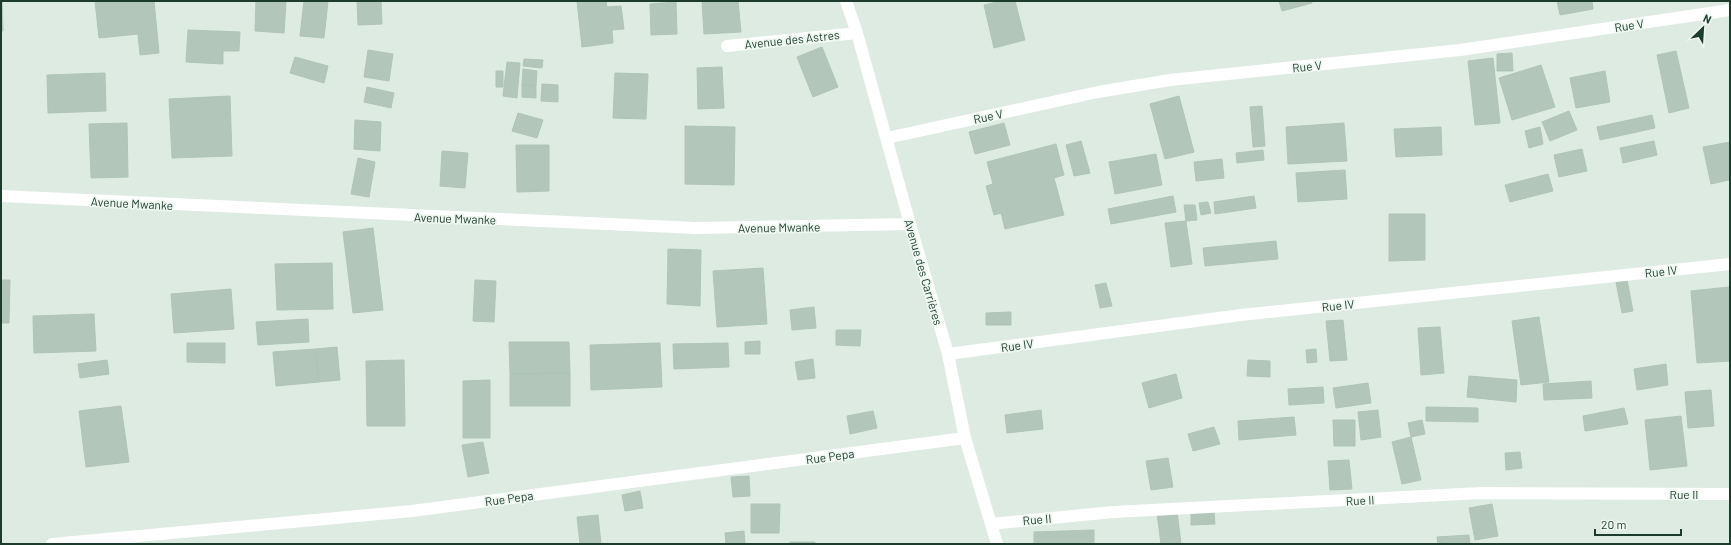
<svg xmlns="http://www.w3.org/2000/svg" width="1731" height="545" viewBox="0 0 1731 545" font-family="Barlow,sans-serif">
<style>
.building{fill:#b2c6ba;stroke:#afc5b7}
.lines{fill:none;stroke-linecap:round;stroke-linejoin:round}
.minor{stroke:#fff;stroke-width:12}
.labels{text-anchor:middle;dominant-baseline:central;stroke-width:3.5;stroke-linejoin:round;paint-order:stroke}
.street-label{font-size:12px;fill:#1d3c2d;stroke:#eef7f0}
</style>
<rect width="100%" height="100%" fill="#ddebe2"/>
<path class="building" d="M1,1H2L3,31H1Z
M95,1H154L159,53L140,55L138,34L99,38Z
M256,1H286L284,33L255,31Z
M304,1H328L324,38L300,36Z
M357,1H381L382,24L358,25Z
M577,1H606L607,7L621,6L624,29L612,30L613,43L582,47Z
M702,1H738L741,32L704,34Z
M1001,1H1015L1025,40L994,48L984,5Z
M1279,1H1312V3L1282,11Z
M1557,1H1592L1593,9L1560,15Z
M676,2L677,34L651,35L650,4Z
M188,30L240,32L239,51H223V64L186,62Z
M822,47L838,87L813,97L797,57Z
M368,50L393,54L389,81L364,77Z
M1676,51L1689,108L1669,113L1657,55Z
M1512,53L1513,71H1497V54Z
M295,57L328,66L324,83L290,73Z
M1493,58L1500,123L1475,125L1468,61Z
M524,59L543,60L542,68L523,66Z
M507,62L520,63L517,98L503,96Z
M1541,65L1555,107L1512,120L1499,78Z
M722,67L724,108L698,109L697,68Z
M523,69L537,71L536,86L522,85Z
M496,71H503V87H496Z
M1605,71L1610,102L1576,108L1570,78Z
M105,73L106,111L48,113L47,75Z
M615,73L648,74L646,119L613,118Z
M542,84L558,85V102L541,101Z
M522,85L536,86V98L522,97Z
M367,87L394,93L391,108L364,102Z
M230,96L232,156L172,158L169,99Z
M1179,96L1194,152L1165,159L1150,104Z
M1262,106L1265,146L1253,147L1250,107Z
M1569,111L1577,130L1550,141L1542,122Z
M518,113L543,120L537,138L512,131Z
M1652,115L1655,128L1600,140L1597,127Z
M355,120L381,122L380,151L354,149Z
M127,123L128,177L91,178L89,124Z
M1004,123L1010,145L975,154L969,132Z
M1344,123L1347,161L1288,164L1286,127Z
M685,126L735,127L734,185L685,184Z
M1441,127L1442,155L1396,157L1394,129Z
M1540,127L1543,144L1529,148L1525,131Z
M1081,141L1090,173L1074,176L1066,145Z
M1654,141L1657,155L1623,163L1620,148Z
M1730,142V183L1729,180L1711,184L1703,147Z
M1056,144L1064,175L1054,178L1064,215L1005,229L1001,213L994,215L986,186L993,184L987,162Z
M516,145H549V191L517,192Z
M1582,149L1587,171L1559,177L1554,155Z
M1263,150L1264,160L1237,163L1236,153Z
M442,151L468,153L465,188L440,186Z
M1156,154L1162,185L1115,194L1109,162Z
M358,158L375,162L369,197L351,194Z
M1222,159L1224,178L1196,181L1194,162Z
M1345,170L1347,199L1298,202L1296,173Z
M1548,174L1553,191L1510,202L1505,185Z
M1173,196L1176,212L1111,224L1108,209Z
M1254,196L1256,208L1215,214L1214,202Z
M1208,202L1211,213L1201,215L1199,203Z
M1184,205H1195L1197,220L1186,221Z
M1389,214H1425V260L1389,261Z
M1186,221L1192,264L1171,267L1165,223Z
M373,228L383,310L353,313L343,232Z
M1276,241L1278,259L1205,266L1203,248Z
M668,249L701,250L700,306L667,304Z
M332,263L333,309L277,310L275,264Z
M763,268L767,324L717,327L713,271Z
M1,280H10L9,323H1Z
M475,280L496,281L494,322L473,321Z
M1627,280L1633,311L1622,313L1616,282Z
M1106,283L1112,306L1100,308L1095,285Z
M1729,287L1730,361L1697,363L1691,291Z
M231,289L234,329L174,333L171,294Z
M814,307L816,328L792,330L790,310Z
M1011,312V325H986V313Z
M94,314L96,351L34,353L33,316Z
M1539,317L1549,382L1521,385L1512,321Z
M308,319L309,342L258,345L256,322Z
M1343,320L1347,360L1330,361L1326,321Z
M1440,327L1444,373L1421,375L1418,328Z
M836,330H861L860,346L836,345Z
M760,341V354H745V342Z
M509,342H569L570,373L510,374Z
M187,343H225V363L187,362Z
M660,343L662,387L591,390L590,345Z
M728,343L729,367L674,369L673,344Z
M337,347L340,380L319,382L315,349Z
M315,349L319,382L276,386L273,352Z
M1316,349L1317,362L1307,363L1306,350Z
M813,359L815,378L798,380L795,362Z
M107,360L109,374L80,378L78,364Z
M404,360L405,426H367L366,361Z
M1248,360L1270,361V377L1247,376Z
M1666,364L1668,385L1637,390L1634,369Z
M570,373V406H510V374Z
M1176,374L1182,398L1149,408L1142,383Z
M1469,376L1517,380L1516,402L1467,397Z
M490,380V438H463V381Z
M1591,381L1592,398L1544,400L1543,384Z
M1368,383L1371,403L1336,408L1333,388Z
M1323,387L1324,403L1289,405L1288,389Z
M1711,390L1714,426L1688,428L1685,392Z
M121,406L129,462L86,467L79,411Z
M1426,407L1478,408V422L1426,421Z
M1624,408L1628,424L1585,431L1583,416Z
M1041,410L1043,429L1007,433L1005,415Z
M1378,410L1381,437L1361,440L1358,412Z
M873,411L877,428L850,434L847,416Z
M1681,416L1687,466L1650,470L1645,420Z
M1294,417L1296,435L1239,440L1238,421Z
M1333,420H1355V446H1334Z
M1422,420L1425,434L1411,437L1408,423Z
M1214,427L1220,444L1193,451L1188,434Z
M1411,437L1421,480L1402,484L1392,442Z
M483,442L489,473L468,477L462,445Z
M1520,452L1522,468L1506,470L1505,453Z
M1168,458L1173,487L1151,490L1146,461Z
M1349,460L1352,489L1330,490L1328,461Z
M749,476L750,496L733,497L731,477Z
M640,491L643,508L625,511L622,495Z
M751,504H780L779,533H751Z
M1492,504L1498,536L1475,540L1469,508Z
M1177,511L1181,544H1161L1157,513Z
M1214,512L1215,524L1191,525V513Z
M598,515L601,544H580L577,517Z
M1094,530V544H1034V532Z
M744,531L745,544H726L725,533Z
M1469,535L1470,544H1438L1437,537Z
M790,542H815V544H790Z"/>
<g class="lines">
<path class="minor" d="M846,1L857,33L910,224L948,354L965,438L997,544
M727,46L857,33
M887,138L1098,92L1170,80L1460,50L1730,10
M1,196L695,228L910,224
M948,354L1241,315L1730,264
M991,524L1113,512L1481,493L1730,494
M52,544L412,511L965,438"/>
</g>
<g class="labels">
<g class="street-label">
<text transform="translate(1629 25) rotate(-9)">Rue V</text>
<text transform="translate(792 39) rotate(-6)">Avenue des Astres</text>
<text transform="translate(1307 66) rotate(-6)">Rue V</text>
<text transform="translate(988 116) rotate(-12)">Rue V</text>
<text transform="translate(132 203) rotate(3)">Avenue Mwanke</text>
<text transform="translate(455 218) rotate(2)">Avenue Mwanke</text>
<text transform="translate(779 227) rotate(-1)">Avenue Mwanke</text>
<text transform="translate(1661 271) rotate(-6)">Rue IV</text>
<text transform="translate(924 272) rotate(74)">Avenue des Carrières</text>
<text transform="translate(1338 305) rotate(-6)">Rue IV</text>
<text transform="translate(1017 345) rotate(-8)">Rue IV</text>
<text transform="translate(830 456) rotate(-8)">Rue Pepa</text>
<text x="1684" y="494">Rue II</text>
<text transform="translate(509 498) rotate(-8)">Rue Pepa</text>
<text transform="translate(1360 500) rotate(-3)">Rue II</text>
<text transform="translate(1037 519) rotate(-5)">Rue II</text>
</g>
</g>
<rect width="1731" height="545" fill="none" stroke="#1d3c2d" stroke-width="4"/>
<g transform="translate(1703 28) rotate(25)" stroke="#eef7f0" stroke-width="3" paint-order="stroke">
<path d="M0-3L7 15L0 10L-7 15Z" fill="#1d3c2d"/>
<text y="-6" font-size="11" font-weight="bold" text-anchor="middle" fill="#1d3c2d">N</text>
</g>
<path d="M1595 529v6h86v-6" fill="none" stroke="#1d3c2d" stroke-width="2"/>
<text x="1601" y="529" font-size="12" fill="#1d3c2d" stroke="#eef7f0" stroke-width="3" paint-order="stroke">20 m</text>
</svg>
